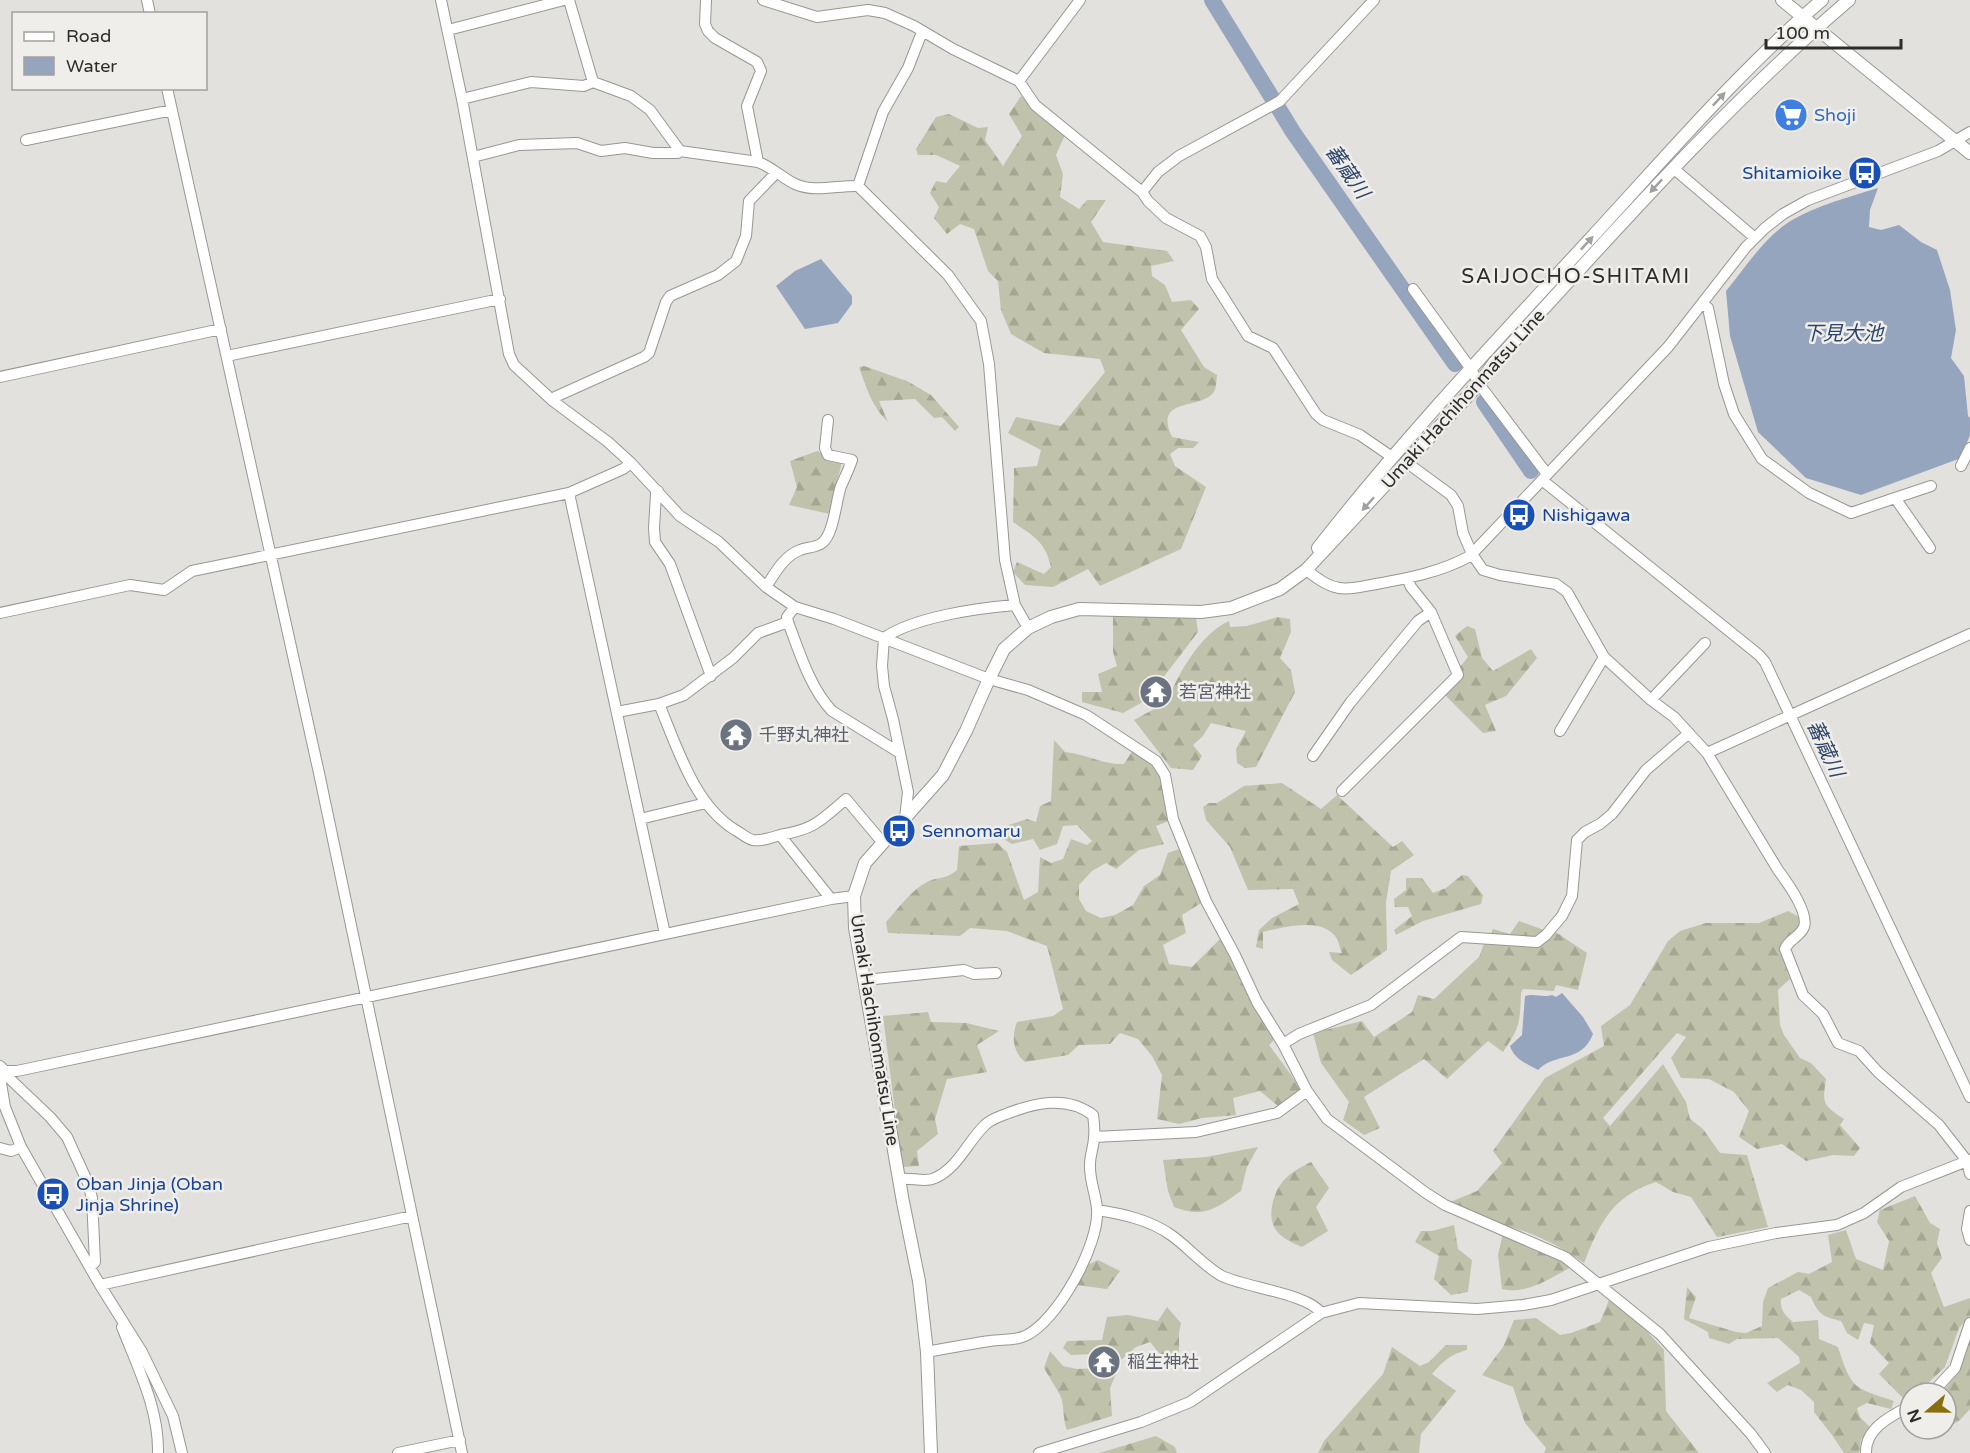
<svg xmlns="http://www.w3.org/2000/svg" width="1970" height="1453" viewBox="0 0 1970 1453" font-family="'Varela Round','Noto Sans JP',sans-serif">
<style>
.forest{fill:url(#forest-firs)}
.water{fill:#95a5be}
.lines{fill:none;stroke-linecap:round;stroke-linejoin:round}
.river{stroke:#95a5be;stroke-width:16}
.minor-casing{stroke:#989793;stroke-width:12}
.major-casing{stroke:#989793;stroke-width:14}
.minor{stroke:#fff;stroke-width:10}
.major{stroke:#fff;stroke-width:12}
.oneway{fill:#a0a09f}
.labels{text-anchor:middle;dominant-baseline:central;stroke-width:5;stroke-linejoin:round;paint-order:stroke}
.shop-label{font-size:18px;fill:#366cbe;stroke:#f0eeeb;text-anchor:start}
.transit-label{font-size:18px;fill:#164399;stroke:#f0eeeb;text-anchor:start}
.street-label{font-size:18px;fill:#2c2c2a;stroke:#f0eeeb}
.worship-label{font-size:18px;fill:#5b616d;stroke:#f0eeeb;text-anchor:start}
.water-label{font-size:20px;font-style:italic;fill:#2d456a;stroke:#f0eeeb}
.quarter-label{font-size:21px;letter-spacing:1.5px;fill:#2c2c2a;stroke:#f0eeeb}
</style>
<defs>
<pattern id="forest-firs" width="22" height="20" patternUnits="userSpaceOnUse" patternTransform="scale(1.5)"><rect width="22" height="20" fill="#c0c2ab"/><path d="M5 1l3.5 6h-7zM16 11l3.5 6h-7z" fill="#a5a793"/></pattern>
</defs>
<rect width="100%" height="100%" fill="#e3e1de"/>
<path class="forest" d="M1021,96L1037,114L1065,135L1056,155L1063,174L1060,197L1079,209L1087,200H1106L1091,222L1103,242L1167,251L1174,261L1151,266L1152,276L1165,285L1172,302L1191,300L1199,309L1181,330L1204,367L1217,375C1216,381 1217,388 1213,393C1199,410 1153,397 1172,437L1199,442L1193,448H1178L1170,454L1175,466L1206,487L1181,549L1100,586L1088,569L1053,587L1025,585L1013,572L1017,562L1044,574L1051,567C1045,541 1034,537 1013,522L1014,468L1037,466L1041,450L1008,433L1016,417L1061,426L1105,372L1100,359L1044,353L1011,334L1001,310L998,281L988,271L974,229L960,224L947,234L934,218L939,207L930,193L936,181L946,183L960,166L936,155H918L916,149L936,117L949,114L978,128L988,127L985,140L1003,166L1022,136L1009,114Z
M864,366L907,381L931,395L959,427L955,431L942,417L934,418L915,399L879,401L888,422C872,407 866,387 859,367Z
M817,451L842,461L830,514L789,505L797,487L790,461Z
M1113,616L1196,617L1198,632L1146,700L1123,713L1082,702V692H1102L1098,674L1117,666L1113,652Z
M1278,617L1290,619L1291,632L1280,658L1291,670L1295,692L1256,767L1245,768L1237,763L1236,749L1246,731L1211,723L1203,736L1193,745L1202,756L1193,770L1171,768L1134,720L1167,702C1178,674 1200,634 1229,621L1230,627L1247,626Z
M1467,626L1475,629L1482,658L1493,671L1531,649L1537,658L1506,696L1485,705L1496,731L1483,733L1445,695L1459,668L1468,657L1455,636Z
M1054,740L1065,752C1086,754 1103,765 1124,764L1133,750L1152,763L1161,778L1171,820L1156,826L1164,844L1139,850L1116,869L1106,863L1092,871L1079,885V899L1086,911L1101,918L1115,915L1133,905L1144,886L1160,875L1168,853L1179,849L1201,903L1182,915L1186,933L1163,945L1169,964L1192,967L1221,938L1275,1039L1269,1045L1291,1075L1300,1090L1278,1106L1260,1091L1233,1098L1236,1115L1202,1118L1179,1124L1157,1119L1162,1075L1152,1056L1138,1039L1120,1033L1110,1044L1079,1045L1068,1055L1025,1062C1013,1052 1011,1037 1017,1022L1053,1016L1063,1009L1047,946L1007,931L970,928L960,936L888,933L886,922C899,908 910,891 927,882C939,876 943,881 957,870L959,846L997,843L1007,852L1024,900L1038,892L1040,857L1051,863L1063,859L1071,839L1087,845L1092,841L1077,825L1063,826L1057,844L1040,850L1033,839L1012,844L998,836L997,829L1027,819L1036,822L1040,806L1051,801Z
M1282,783L1321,809L1337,795L1393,847L1402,841L1414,855L1391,871L1386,902L1387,950L1351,975L1332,960L1329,952L1342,953C1340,949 1339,943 1337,939C1324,916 1284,927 1263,932V949L1256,947L1259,930L1272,918L1299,904L1293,889L1248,890L1230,847L1206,820L1203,807L1209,803H1217L1244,786Z
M1462,875L1468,876L1483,895L1481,904L1423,921L1396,935L1394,930L1412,916L1408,907H1395L1394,899L1406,890V878H1422L1433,893L1446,888Z
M1788,911L1801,918L1797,929L1784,940L1780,951L1790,979L1778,990L1780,1025L1784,1035L1800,1058L1811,1063L1826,1079C1822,1104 1823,1105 1844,1119L1840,1125L1860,1148L1854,1156L1833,1155L1806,1161L1782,1144L1757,1149L1739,1137L1749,1111L1734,1092L1709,1079L1681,1078L1671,1058L1686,1037L1677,1033L1603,1118L1610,1126L1663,1064L1686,1102L1690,1119L1703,1129L1720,1153L1747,1155L1768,1227L1717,1237L1691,1197L1673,1192L1656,1182C1612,1196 1600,1223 1584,1263C1564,1249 1544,1238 1520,1230C1496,1222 1471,1216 1450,1202L1477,1191L1502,1163L1493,1151L1545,1078L1604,1046L1601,1026L1630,1005L1668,941L1680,931L1706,923H1759Z
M1519,921L1544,930L1537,940L1490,937L1493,929L1510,934Z
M1554,931L1587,953L1578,990L1556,985L1554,991L1523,989L1521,993C1520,1023 1520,1027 1503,1052L1488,1041L1447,1079L1424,1059L1364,1097L1380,1128L1364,1135L1343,1120L1349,1102L1321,1063L1313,1033L1362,1021L1374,1037L1412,1012L1418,995L1434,999L1479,957L1485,941L1539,945Z
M928,1012L931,1022L966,1023L999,1031L977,1045L987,1072L947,1079L935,1119L938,1134L917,1151L919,1166L902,1167L883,1016Z
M1258,1147L1247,1167L1241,1191C1217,1208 1204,1219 1174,1207L1168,1191L1163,1160L1206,1157Z
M1311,1162L1329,1188L1316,1207L1328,1231L1302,1247C1278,1237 1267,1228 1273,1201C1276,1192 1279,1184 1287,1177C1293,1171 1303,1166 1311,1162Z
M1915,1196L1930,1223L1940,1229L1937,1243L1942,1258L1931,1273L1944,1307L1970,1298V1316L1959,1328L1945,1367L1927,1384L1903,1398L1879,1374L1889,1363L1870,1343L1874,1325L1864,1323L1858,1340L1847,1333L1841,1321C1823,1317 1818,1314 1811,1297L1799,1290L1781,1299C1780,1310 1785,1315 1793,1322L1818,1320L1819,1339L1838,1347C1852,1390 1853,1387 1894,1401L1891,1409L1867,1403L1857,1408L1860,1417L1870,1427L1861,1440L1859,1453H1844L1832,1435L1814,1412V1402L1801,1390L1788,1385L1777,1392L1767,1383L1800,1363L1799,1357L1778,1338L1737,1339L1729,1344L1709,1338L1708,1332L1684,1319L1687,1287L1696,1297L1689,1318L1736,1332L1746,1333L1762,1326L1763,1302L1768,1288L1798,1272L1809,1274L1832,1262L1828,1235L1846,1230L1856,1259L1883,1270L1889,1241L1877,1222L1880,1210Z
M1454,1225L1458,1249L1472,1260L1468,1292L1451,1295L1434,1279L1439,1256L1415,1242L1421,1231H1432Z
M1503,1233L1552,1254L1571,1267C1551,1278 1526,1295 1502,1289L1498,1255Z
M1098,1260L1120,1271L1107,1289L1076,1285L1085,1266Z
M1609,1300L1643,1327L1664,1350L1666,1411L1699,1453H1544L1546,1448L1525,1423L1513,1387L1482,1375L1503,1347L1514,1320L1536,1318L1560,1335L1571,1333L1600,1322Z
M1167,1307L1181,1323L1179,1333V1356L1160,1354L1150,1342L1136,1347L1121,1360L1118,1353L1071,1355L1063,1348L1067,1341L1102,1340L1107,1317L1128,1315L1158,1321Z
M1970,1343V1409L1959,1421L1946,1428V1393H1942L1958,1372L1968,1344Z
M1446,1345H1467V1350C1451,1354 1443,1361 1432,1374L1456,1391L1421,1434L1419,1453H1318L1324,1441L1383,1374L1392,1347L1420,1366L1429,1362Z
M1050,1351L1063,1366L1077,1369L1119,1367L1110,1388L1112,1416L1067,1430C1062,1419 1065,1405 1060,1395C1055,1386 1049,1377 1044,1368Z
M1156,1436L1175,1447L1177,1453H1099Z"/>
<path class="water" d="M1878,188L1870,210L1869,227L1881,230L1899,225L1921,242L1937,250L1950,290L1956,330L1951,358L1964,376L1968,416L1970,418V435L1961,458L1861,495L1806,478L1758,432L1730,336L1726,291C1746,267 1764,237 1792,220C1818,205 1849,197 1878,188Z
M821,259L852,296V304L838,323L805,329L776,286L795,271Z
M1562,993L1583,1017L1593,1034C1581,1064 1555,1052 1538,1070C1527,1064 1514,1059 1510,1046L1522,1035L1525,996C1535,993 1542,998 1552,995L1556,997Z"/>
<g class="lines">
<path class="river" d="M1212,0L1293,132L1455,364
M1484,402L1531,471"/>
<defs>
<path id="minor" d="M147,0L150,14
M441,0L462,99L509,354L514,365L553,401L608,442L631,463L680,516L719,542L766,587L795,607L834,619L989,679L1028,690L1086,715L1156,761L1165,775L1173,819L1206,901L1235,955L1257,1002L1283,1044L1307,1091L1327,1119L1426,1193L1445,1205L1565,1257L1660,1334L1751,1434L1765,1453
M569,0L593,82L631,96L650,110L680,151L758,162C772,167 782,178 795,184C815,193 838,185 858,186L883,112L908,68L922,32
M706,0L705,24L708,31L715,38L757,62L761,71L747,106L758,162
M763,0L817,17L868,10L885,13L914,26L953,49L1019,81L1035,105L1142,192L1148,201L1166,218L1200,236L1206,247L1212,279L1248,336L1273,348L1316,414L1323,420L1360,435L1392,457
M448,30L564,0
M1019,81L1080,0
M167,88L319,773L462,1453
M462,99L531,82L584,86L593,82
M26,140L172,110
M473,157L519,145L577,143L601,151L625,148L653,153H678L680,151
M1673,168L1755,238
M858,186L948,275L981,321L989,364L1005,560L1015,605L1028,628
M1142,192L1158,172L1179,156L1280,101L1374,0
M1413,289L1471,369L1479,384L1547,474
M1702,304L1708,308L1724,384L1734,414L1762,459L1809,493L1851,513L1895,498L1930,548
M227,356L500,299
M0,377L221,329
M552,400L555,397L644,357L649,353L666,302L670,296L718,275L736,261L746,236L749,201L776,173
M1406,462L1451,495L1458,506L1463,533L1472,554L1483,570L1500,575L1556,584L1567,592L1604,657L1651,700L1674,717L1707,753L1778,870C1787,882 1809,912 1804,927C1800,937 1789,939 1785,949L1803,995L1823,1014L1838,1043L1859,1051L1878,1072L1939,1125L1967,1161L1970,1174
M1961,466L1970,448
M1542,480L1759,655L1765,662L1970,1097
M658,491L656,494L654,528L655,542L670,564L711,676
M569,493L665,934
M1895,498L1931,486
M1306,570C1316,577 1326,586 1339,588C1351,590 1364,586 1376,584C1409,578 1441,572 1470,556L1668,347L1746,247L1765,228L1783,214L1808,200L1938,151L1970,132
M766,587C775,573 784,556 800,550C807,547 816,548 822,543C834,534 836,500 841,486C845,477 849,469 852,460L828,455L825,448L828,420
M795,607L787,617L788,622C799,651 810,688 832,711L900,753
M0,613L130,585L164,590L192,571L569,493L623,469L631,463
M1651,700L1705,643
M659,704C677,747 695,807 737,831C742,834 748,839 753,840C763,841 771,838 780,835L831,899
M617,712L659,704L684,695L733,658L758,633L788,622
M1560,731L1604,657
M1707,753L1970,634
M1313,756L1350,703L1418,621L1431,612
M1342,791L1458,675L1431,612L1411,587L1407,578
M905,818L908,792L893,719L884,686L882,666L884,638C914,617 978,608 1015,605
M640,819L706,803
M780,835C815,829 820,821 846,799L883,843
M865,980L964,970L974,974L996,973
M1283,1044L1299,1034L1371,1005L1461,937L1537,942L1546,935L1562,916L1572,896L1577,840L1585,832L1600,824L1612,814L1646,770L1689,733
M0,1066L5,1071H17L831,899L854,896
M0,1074L5,1071L9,1078L50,1117L67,1137L88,1183L92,1198L95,1262L90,1267
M0,1077L5,1107L21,1147L100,1285L142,1352L173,1416L182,1453
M1094,1137L1196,1132L1277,1113L1307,1091
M0,1148L11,1151L21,1147
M899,1179C911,1177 925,1183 935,1178C958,1168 968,1141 985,1125C991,1119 999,1117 1006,1114C1034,1103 1066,1095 1093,1115C1094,1122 1095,1130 1094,1137C1094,1146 1090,1155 1090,1164C1089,1180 1096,1194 1097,1209C1100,1244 1057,1322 1025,1336C1014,1341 1002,1339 990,1341C969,1344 948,1348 927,1352
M1097,1210C1123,1214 1150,1220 1171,1235C1187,1246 1206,1268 1222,1276C1244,1287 1309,1294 1321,1313
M1970,1211L1967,1229L1970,1240
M100,1285L412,1216
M122,1327C138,1368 159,1409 158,1453
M1932,1393L1955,1368L1970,1323
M398,1453L460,1440
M1039,1453L1141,1422L1190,1402L1321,1313L1359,1303L1477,1309L1523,1305L1551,1300L1709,1247L1776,1233L1837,1225L1864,1213L1901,1187L1970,1160
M1866,1453C1865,1428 1891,1416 1910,1406"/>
<path id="major" d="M1782,0L1970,153
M1318,548C1403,439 1498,339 1591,238C1666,157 1738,72 1822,0
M931,1453L927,1352L919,1281L903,1202L855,928L854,896L865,863L943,775L966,731L989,679L1004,649L1028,628L1051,617L1079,609L1201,612L1231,608L1280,589L1306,570L1479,384L1494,363C1608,239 1720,110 1849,0"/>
</defs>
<use href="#minor" class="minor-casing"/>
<use href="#major" class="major-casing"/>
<use href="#minor" class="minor"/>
<use href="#major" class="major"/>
</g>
<defs><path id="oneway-solid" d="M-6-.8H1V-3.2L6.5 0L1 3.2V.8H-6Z" transform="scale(1.5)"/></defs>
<g class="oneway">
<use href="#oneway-solid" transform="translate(1719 99) rotate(-47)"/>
<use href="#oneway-solid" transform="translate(1656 186) rotate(133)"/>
<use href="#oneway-solid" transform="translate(1587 243) rotate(-47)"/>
<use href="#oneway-solid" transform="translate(1368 504) rotate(132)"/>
</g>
<defs>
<symbol id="supermarket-disc" viewBox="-11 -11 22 22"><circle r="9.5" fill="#3f7fe0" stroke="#f0eeeb"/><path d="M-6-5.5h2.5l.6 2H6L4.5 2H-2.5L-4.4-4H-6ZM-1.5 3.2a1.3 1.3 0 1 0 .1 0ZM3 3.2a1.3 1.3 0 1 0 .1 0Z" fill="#fff"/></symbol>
<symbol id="bus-disc" viewBox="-11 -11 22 22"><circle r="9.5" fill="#1a4fb4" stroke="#f0eeeb"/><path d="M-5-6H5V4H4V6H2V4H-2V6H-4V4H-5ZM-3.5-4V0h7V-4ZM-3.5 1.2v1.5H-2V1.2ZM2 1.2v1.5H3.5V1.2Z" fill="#fff"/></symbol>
<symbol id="temple-disc" viewBox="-11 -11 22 22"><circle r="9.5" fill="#6b7280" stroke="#f0eeeb"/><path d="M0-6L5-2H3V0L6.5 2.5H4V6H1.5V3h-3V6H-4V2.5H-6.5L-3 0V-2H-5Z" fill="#fff"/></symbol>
</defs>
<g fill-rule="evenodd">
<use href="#supermarket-disc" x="1772" y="96" width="38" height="38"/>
<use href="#bus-disc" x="1846" y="154" width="38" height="38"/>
<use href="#bus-disc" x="1500" y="496" width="38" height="38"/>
<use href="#temple-disc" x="1137" y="673" width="38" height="38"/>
<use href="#temple-disc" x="717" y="716" width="38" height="38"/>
<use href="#bus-disc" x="880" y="812" width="38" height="38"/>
<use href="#bus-disc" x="34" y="1175" width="38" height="38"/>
<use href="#temple-disc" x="1085" y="1343" width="38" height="38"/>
</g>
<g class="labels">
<g class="shop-label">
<text x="1814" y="115">Shoji</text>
</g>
<g class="transit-label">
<text x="1842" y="173" text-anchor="end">Shitamioike</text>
<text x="1542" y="515">Nishigawa</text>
<text x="922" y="831">Sennomaru</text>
<text x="76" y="1184">Oban Jinja (Oban<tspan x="76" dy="21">Jinja Shrine)</tspan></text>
</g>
<g class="street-label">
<text transform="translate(1463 399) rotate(-48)">Umaki Hachihonmatsu Line</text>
<text transform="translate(875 1030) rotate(81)">Umaki Hachihonmatsu Line</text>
</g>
<g class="worship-label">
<text x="1179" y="692">若宮神社</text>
<text x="759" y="735">千野丸神社</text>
<text x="1127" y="1362">稲生神社</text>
</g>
<g class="water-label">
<text transform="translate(1347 172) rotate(55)">蕃蔵川</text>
<text x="1843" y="334">下見大池</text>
<text transform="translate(1825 749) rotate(65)">蕃蔵川</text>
</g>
<g class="quarter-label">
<text x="1576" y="276">SAIJOCHO-SHITAMI</text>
</g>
</g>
<rect x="12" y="12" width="195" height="78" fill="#f0eeeb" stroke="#a2a09e" stroke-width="1.5"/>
<rect x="24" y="32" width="30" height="9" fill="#ffffff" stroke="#a2a09e" stroke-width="1.5"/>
<text x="66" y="42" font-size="18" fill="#2c2c2a">Road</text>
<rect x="24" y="57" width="30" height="18" fill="#95a5be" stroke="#a2a09e" stroke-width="1.5"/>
<text x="66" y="72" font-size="18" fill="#2c2c2a">Water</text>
<g transform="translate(1928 1411) rotate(250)"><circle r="28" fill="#f0eeeb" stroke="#a2a09e" stroke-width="1.5"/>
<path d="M0-4.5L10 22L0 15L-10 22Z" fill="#886e0e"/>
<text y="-9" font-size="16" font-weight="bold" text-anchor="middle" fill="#2c2c2a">N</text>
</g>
<path d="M1766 39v9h135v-9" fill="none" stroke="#2c2c2a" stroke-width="3"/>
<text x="1775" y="39" font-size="18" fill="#2c2c2a" stroke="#f0eeeb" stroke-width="4.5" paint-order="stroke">100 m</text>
</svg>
